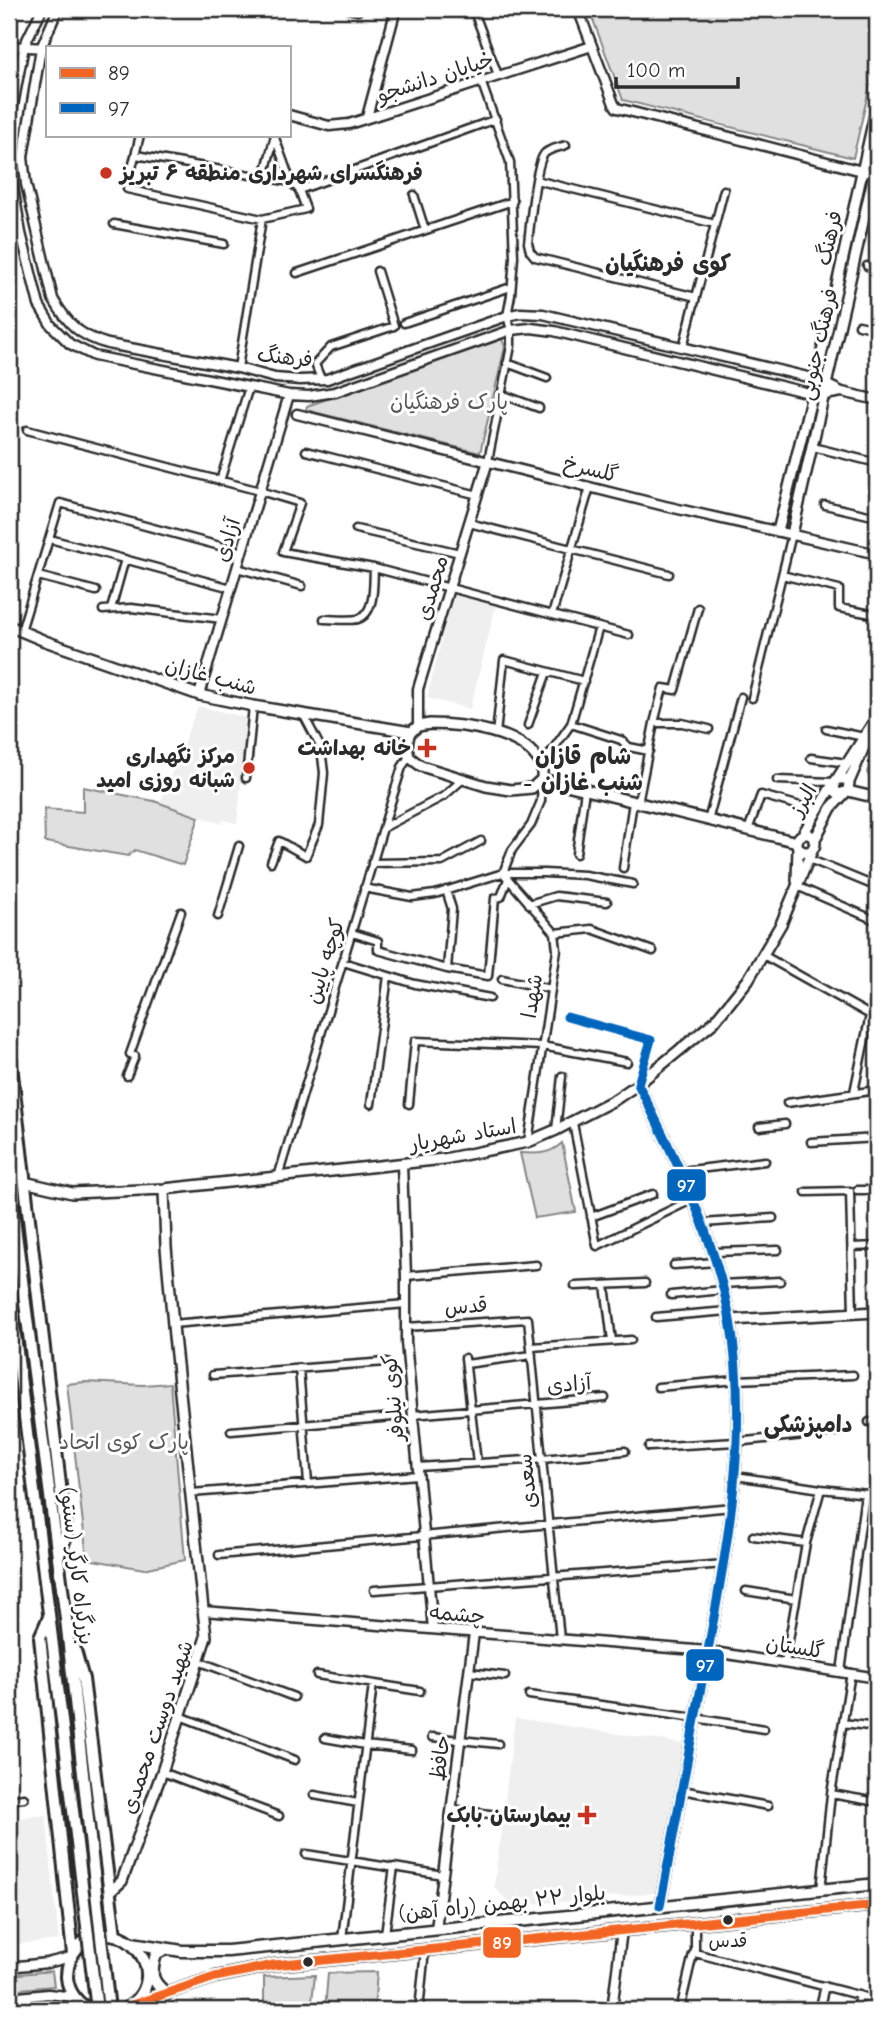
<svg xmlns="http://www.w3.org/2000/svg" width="886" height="2019" viewBox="0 0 886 2019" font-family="'Comic Neue','Playpen Sans Arabic',sans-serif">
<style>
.built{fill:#efefef}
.green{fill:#e0e0e0;stroke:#868686;stroke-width:2}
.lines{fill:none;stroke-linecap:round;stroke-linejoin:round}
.minor-casing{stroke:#2b2b2b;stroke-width:11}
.tertiary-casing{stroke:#2b2b2b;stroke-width:13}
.secondary-casing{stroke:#2b2b2b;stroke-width:14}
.primary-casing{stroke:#2b2b2b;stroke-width:15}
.trunk-casing{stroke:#2b2b2b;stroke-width:16}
.minor{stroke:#fff;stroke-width:6}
.tertiary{stroke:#fff;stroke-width:8}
.secondary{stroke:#fff;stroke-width:9}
.primary{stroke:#fff;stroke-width:10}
.trunk{stroke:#fff;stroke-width:10}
.trunk-bridge-casing{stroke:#2b2b2b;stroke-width:16;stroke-linecap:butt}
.trunk-bridge{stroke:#fff;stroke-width:10}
.bus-1-casing{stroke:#fff;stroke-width:14}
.bus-2-casing{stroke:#fff;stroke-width:14}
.bus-1{stroke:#f26522;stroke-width:9}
.bus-2{stroke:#0065bd;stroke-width:9}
.poi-dot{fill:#c8321e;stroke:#fff;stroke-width:2.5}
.bus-dot{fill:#2b2b2b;stroke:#fff;stroke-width:2.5}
.labels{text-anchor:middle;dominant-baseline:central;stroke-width:6;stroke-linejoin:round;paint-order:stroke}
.bus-label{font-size:19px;fill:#2b2b2b;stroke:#fff}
.street-label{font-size:21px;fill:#2b2b2b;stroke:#fff}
.poi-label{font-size:21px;font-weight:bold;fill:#2b2b2b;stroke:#fff;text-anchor:end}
.park-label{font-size:21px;fill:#585858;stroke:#fff}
.neighbourhood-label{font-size:23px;font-weight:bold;fill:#2b2b2b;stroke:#fff}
.line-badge{stroke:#fff;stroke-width:2.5}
.badge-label{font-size:19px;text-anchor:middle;font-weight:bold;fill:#fff}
</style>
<rect width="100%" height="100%" fill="#fff"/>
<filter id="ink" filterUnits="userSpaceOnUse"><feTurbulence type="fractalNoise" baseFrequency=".0143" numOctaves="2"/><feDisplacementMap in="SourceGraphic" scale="14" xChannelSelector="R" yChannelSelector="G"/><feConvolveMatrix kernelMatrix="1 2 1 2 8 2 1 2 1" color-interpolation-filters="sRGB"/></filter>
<g filter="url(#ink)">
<path class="built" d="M453,595L496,606L470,709L427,698Z
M198,706L248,718L237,823L222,820L223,824L160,803Z
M9,1525L19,1612L9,1613Z
M515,1718L685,1744L656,1893L512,1906L494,1887Z
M46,1815L59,1940L9,1945V1819Z"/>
<path class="green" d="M589,9H876L877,55L853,158L623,100Z
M502,339L505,347L480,453L306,410L307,406Z
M877,750V793L867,772Z
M83,787L154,801L199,817L183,865L135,850L128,856L45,842L44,809L83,812Z
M562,1143L576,1212L535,1218L520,1153C537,1154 549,1155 562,1143Z
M85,1382L143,1385L170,1383L185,1560L144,1569L87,1559L67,1384Z
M52,1971L54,1986L9,1990V1975Z
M377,1972L374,2010H325L328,1973Z
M315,1975L311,2010H264V1977Z"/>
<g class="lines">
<defs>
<path id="minor" d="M348,9L358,11
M473,9L498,75
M481,81L510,162L514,257L511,295L507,316L511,330V346L488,461
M140,135L127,189L262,219L306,209L299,190L291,182L274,135
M566,145C560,147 549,149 545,153C535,162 530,228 528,243L530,251L535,257L696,297
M136,155L291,182
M264,177L274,139
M536,180L715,224
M299,190L496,119
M414,195L425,230
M114,224L224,244
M867,266L877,268
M297,273L513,201
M404,323L511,287
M859,325L877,329
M683,347L724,190
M507,363L547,378
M238,368L262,219
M321,379L315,364L331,347L394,326L377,271
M501,394L539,408
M27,430L260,491L300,503L283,552L374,568L629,635
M813,447L877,463
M306,451L478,495
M220,481L249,387
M825,505L877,517
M469,523L669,574
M356,529L460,553
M792,534L782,575L839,589V608L877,615
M50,539L231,588
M237,568L302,586
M38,576L96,591
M111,609L125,559
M103,610L131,608L222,619
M552,615L590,487
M324,619C334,619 348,621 358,619C376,613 373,583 374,568
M21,631L60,503L242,552
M752,698L782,575
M654,723H682L709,729
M571,724L621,740L629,747L649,751
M528,725L547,672
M826,729L864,737
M496,734L504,660L584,681
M811,758L847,763
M542,765L571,724L599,627
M246,778L253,706
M777,780L834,782
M638,803L654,723L663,688L675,690L698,608
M708,821L741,697
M383,828L444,796L462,780
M748,830L761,795L818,811
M576,854L585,790
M809,859L877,887
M271,862L279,841L306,856L319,825L324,773L321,748L303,714
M372,863L442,862L481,841
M623,868L633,802
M503,873L555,933L557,950L528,1142
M503,873L512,850L531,825L541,801L542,779
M797,886L877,921
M364,888L412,897L435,894L503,873H544L585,875L633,884
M446,890L452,909L447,969
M529,904L556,896L607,902
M218,916L239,846
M877,932L875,937L877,938
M352,933L378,941V950L447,969L488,976L495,898L501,897L508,879
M555,933L592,929L653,951
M763,955L870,1015L854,1092
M343,962L415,984L490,998
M502,979L551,989
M567,1017L651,1040L639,1082
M127,1076L135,1056L130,1054L181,912
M787,1103L877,1090
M371,1104L388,976
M409,1104L415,1041L542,1046L627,1062
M573,1123L597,1246L693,1199
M759,1127L785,1124
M556,1130L562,1076
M811,1142L877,1138
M682,1171L765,1161
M278,1177L383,828L402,767L409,757
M857,1190H877
M806,1192L850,1191L853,1314
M591,1217L653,1194
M703,1223L773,1218
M852,1247L877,1246
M713,1252L778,1250
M674,1265L716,1262
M406,1276L536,1265
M721,1284L780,1281
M605,1285L612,1341
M575,1286L645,1283
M671,1295L723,1290
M656,1317L728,1311
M172,1324L406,1304
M406,1327L528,1319L560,1639
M531,1347L631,1340
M465,1358L477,1463
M466,1364L532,1355
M299,1368L308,1483
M213,1375L386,1362
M658,1387L737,1380L853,1375
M413,1415L605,1398
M869,1422L877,1423
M231,1431L393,1417
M649,1447L736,1442L843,1431
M418,1467L542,1459L625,1451
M736,1476L821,1489L877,1495
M191,1493L418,1475
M753,1536L806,1543
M219,1555L732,1507
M374,1590L725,1564
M746,1591L796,1599
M198,1661L294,1697
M785,1663L806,1543L821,1489
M469,1672L505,1676
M841,1672L865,1494
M317,1675L420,1691
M529,1695L695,1718L764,1729
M180,1716L295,1760
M843,1723L877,1727
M432,1737L498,1744
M325,1738L365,1745L412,1750
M162,1772L279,1816
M682,1790L768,1806
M831,1794L877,1802
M314,1795L358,1803
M9,1800L24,1798
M451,1809L497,1815
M306,1854L389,1867
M821,1890L831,1794L851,1673
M385,1934L394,1867L443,1875
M342,1939L373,1684
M695,1953L877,2000
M876,1983H877
M419,2010L425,1950
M680,2010L693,1954L695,1953V1924
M819,2010L825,1986
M856,2010L859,1995"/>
<path id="tertiary" d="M58,9L41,48L23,157L26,184L53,299C68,324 79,336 108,344L238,368L275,378L300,380L327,379L507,316L520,313L543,314L816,379L842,392L877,400
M578,9L614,104L617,108L874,174
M9,46L47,48
M289,115L329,126L349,124L592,46
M367,117L396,9
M9,127L24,46L42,9
M9,164L21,233L39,305L51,325L70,344L94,356L289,395L309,396L335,392L511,330L531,328L554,331L813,394L825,395L842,392
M297,414L665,506L877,554
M199,695L289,395
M418,726V689L488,461
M402,1164L406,1276V1342L433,1629
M203,1611L708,1651L877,1678
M436,1929L474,1633
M9,1967L47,1963L71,1957
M9,1998L48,1994L75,1997
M612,2010L622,1930"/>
<path id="secondary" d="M778,531L816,379L877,105
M792,534L877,161
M9,626L45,641L199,695L253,706L411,732
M430,724C462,724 523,731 540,763C543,767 542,774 542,779L532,788L511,790L486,786L421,766L409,757L407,747L409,734L418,726Z
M542,779L797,842
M837,779L877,717
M849,782L867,740
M848,791L849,782L846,779H837L834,783L835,791L839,794L848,791L877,798
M803,834L833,784
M797 843a9 9 0 1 1 18 0a9 9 0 1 1-18 0Z
M814,841L831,808L844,794
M797,881L798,847
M638,1084C676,1160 715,1236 730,1320C750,1433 727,1545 707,1656C691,1739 676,1822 660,1906
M24,1182L72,1193L164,1189L444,1159L528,1142L556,1130L616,1099L638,1084L714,1022L748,980L781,924L814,846
M730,1320L877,1312
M110,1892L122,1881L162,1772L206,1637L174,1336L166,1247L164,1189"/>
<path id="primary" d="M132,1943L182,1951H228L877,1884
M165,1949L156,1954C150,1975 151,1981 167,1994
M132,2005L215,1977L274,1965L877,1905"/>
<path id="trunk" d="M9,1048L66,1536L58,1558
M9,1180L66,1619L94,1874
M9,1286L81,1876
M49,1617L40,1637L73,1954
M74,1647L83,1679L115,1935
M92,2010C78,2005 68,1992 67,1977C67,1966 71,1955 78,1947C117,1904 182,1976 124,2010"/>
</defs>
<use href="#minor" class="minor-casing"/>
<use href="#tertiary" class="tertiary-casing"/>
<use href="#secondary" class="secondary-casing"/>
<use href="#primary" class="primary-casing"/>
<use href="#trunk" class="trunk-casing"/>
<use href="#minor" class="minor"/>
<use href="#tertiary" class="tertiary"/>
<use href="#secondary" class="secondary"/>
<use href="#primary" class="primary"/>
<use href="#trunk" class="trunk"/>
<defs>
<path id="trunk-bridge" d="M94,1874L109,2010
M81,1876L97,2010"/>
</defs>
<use href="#trunk-bridge" class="trunk-bridge-casing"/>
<use href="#trunk-bridge" class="trunk-bridge"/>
<defs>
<path id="bus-1" d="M132,2005L215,1977L274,1965L877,1905"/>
<path id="bus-2" d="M567,1017L651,1040L638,1084C676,1160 715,1236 730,1320C750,1433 727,1545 707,1656C691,1739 676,1822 660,1906"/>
</defs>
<use href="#bus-1" class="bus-1-casing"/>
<use href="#bus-2" class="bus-2-casing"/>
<use href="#bus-1" class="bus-1"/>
<use href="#bus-2" class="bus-2"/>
</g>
</g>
<g class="poi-dot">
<circle cx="106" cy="173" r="7"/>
<path d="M423.5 737.5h7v7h7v7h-7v7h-7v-7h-7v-7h7z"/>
<circle cx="249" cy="768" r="7"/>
<path d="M583.5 1804.5h7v7h7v7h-7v7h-7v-7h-7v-7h7z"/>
</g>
<g class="bus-dot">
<circle cx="728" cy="1920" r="6"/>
<circle cx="308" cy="1962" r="6"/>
</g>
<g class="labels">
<g class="bus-label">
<text x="728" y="1941">قدس</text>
</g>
<g class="street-label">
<text transform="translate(435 77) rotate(-18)">خیابان دانشجو</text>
<text transform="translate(829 238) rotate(-77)">فرهنگ</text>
<text transform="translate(818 344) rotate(-77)">فرهنگ جنوبی</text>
<text transform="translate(285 357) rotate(6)">فرهنگ</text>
<text transform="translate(591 469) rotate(14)">گلسرخ</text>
<text transform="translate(227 540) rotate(-73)">آزادی</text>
<text transform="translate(432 588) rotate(-73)">محمدی</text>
<text transform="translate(211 676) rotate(15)">شنب غازان</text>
<text transform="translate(803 800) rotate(-59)">البرز</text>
<text transform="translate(325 961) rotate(-73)">کوچه پایین</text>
<text transform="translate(532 996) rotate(-81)">شهدا</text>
<text transform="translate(463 1135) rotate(-10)">استاد شهریار</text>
<text transform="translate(466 1306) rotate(-4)">قدس</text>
<text transform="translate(569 1384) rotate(-5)">آزادی</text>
<text transform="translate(393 1398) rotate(-95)">کوی نیلوفر</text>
<text transform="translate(527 1481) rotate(-96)">سعدی</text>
<text transform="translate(77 1566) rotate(83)">بزرگراه کارگر (سنتو)</text>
<text transform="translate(457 1614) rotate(5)">چشمه</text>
<text transform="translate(795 1647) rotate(9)">گلستان</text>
<text transform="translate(157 1727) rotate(-71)">شهید دوست محمدی</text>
<text transform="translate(440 1758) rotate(-83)">حافظ</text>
<text transform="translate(502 1903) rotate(-6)">بلوار ۲۲ بهمن (راه آهن)</text>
</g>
<g class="poi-label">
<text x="120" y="173" text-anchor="start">فرهنگسرای شهرداری منطقه ۶ تبریز</text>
<text x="411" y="748">خانه بهداشت</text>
<text x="235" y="756">مرکز نگهداری<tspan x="235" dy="24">شبانه روزی امید</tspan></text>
<text x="571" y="1815">بیمارستان بابک</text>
</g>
<g class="park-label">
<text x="449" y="402">پارک فرهنگیان</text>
<text x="124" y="1442">پارک کوی اتحاد</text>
</g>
<g class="neighbourhood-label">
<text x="668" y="263">کوی فرهنگیان</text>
<text x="583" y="756">شام قازان<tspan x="583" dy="26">- شنب غازان</tspan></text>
<text x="808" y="1424">دامپزشکی</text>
</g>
</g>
<g class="line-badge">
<rect x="666" y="1168" width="41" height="34" rx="7" fill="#0065bd"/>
<rect x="685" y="1648" width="40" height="34" rx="7" fill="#0065bd"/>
<rect x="482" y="1926" width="40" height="33" rx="7" fill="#f26522"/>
</g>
<g class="badge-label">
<text x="686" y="1192">97</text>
<text x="705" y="1672">97</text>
<text x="502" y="1949">89</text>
</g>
<rect width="886" height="2019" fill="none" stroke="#fff" stroke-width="35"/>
<rect x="18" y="18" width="851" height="1984" fill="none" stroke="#2b2b2b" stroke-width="2.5" filter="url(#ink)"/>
<rect x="46" y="46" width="245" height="91" fill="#ffffff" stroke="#aaaaaa" stroke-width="2"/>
<rect x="60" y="68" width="35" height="10" fill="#f26522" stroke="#aaaaaa" stroke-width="2"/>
<text x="108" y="80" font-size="21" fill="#2b2b2b">89</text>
<rect x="60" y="103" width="35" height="10" fill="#0065bd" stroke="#aaaaaa" stroke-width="2"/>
<text x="108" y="116" font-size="21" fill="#2b2b2b">97</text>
<path d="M616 77v10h122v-10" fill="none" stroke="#2b2b2b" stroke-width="3.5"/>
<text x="627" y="77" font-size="21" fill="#2b2b2b" stroke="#ffffff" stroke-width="5" paint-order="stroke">100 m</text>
</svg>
